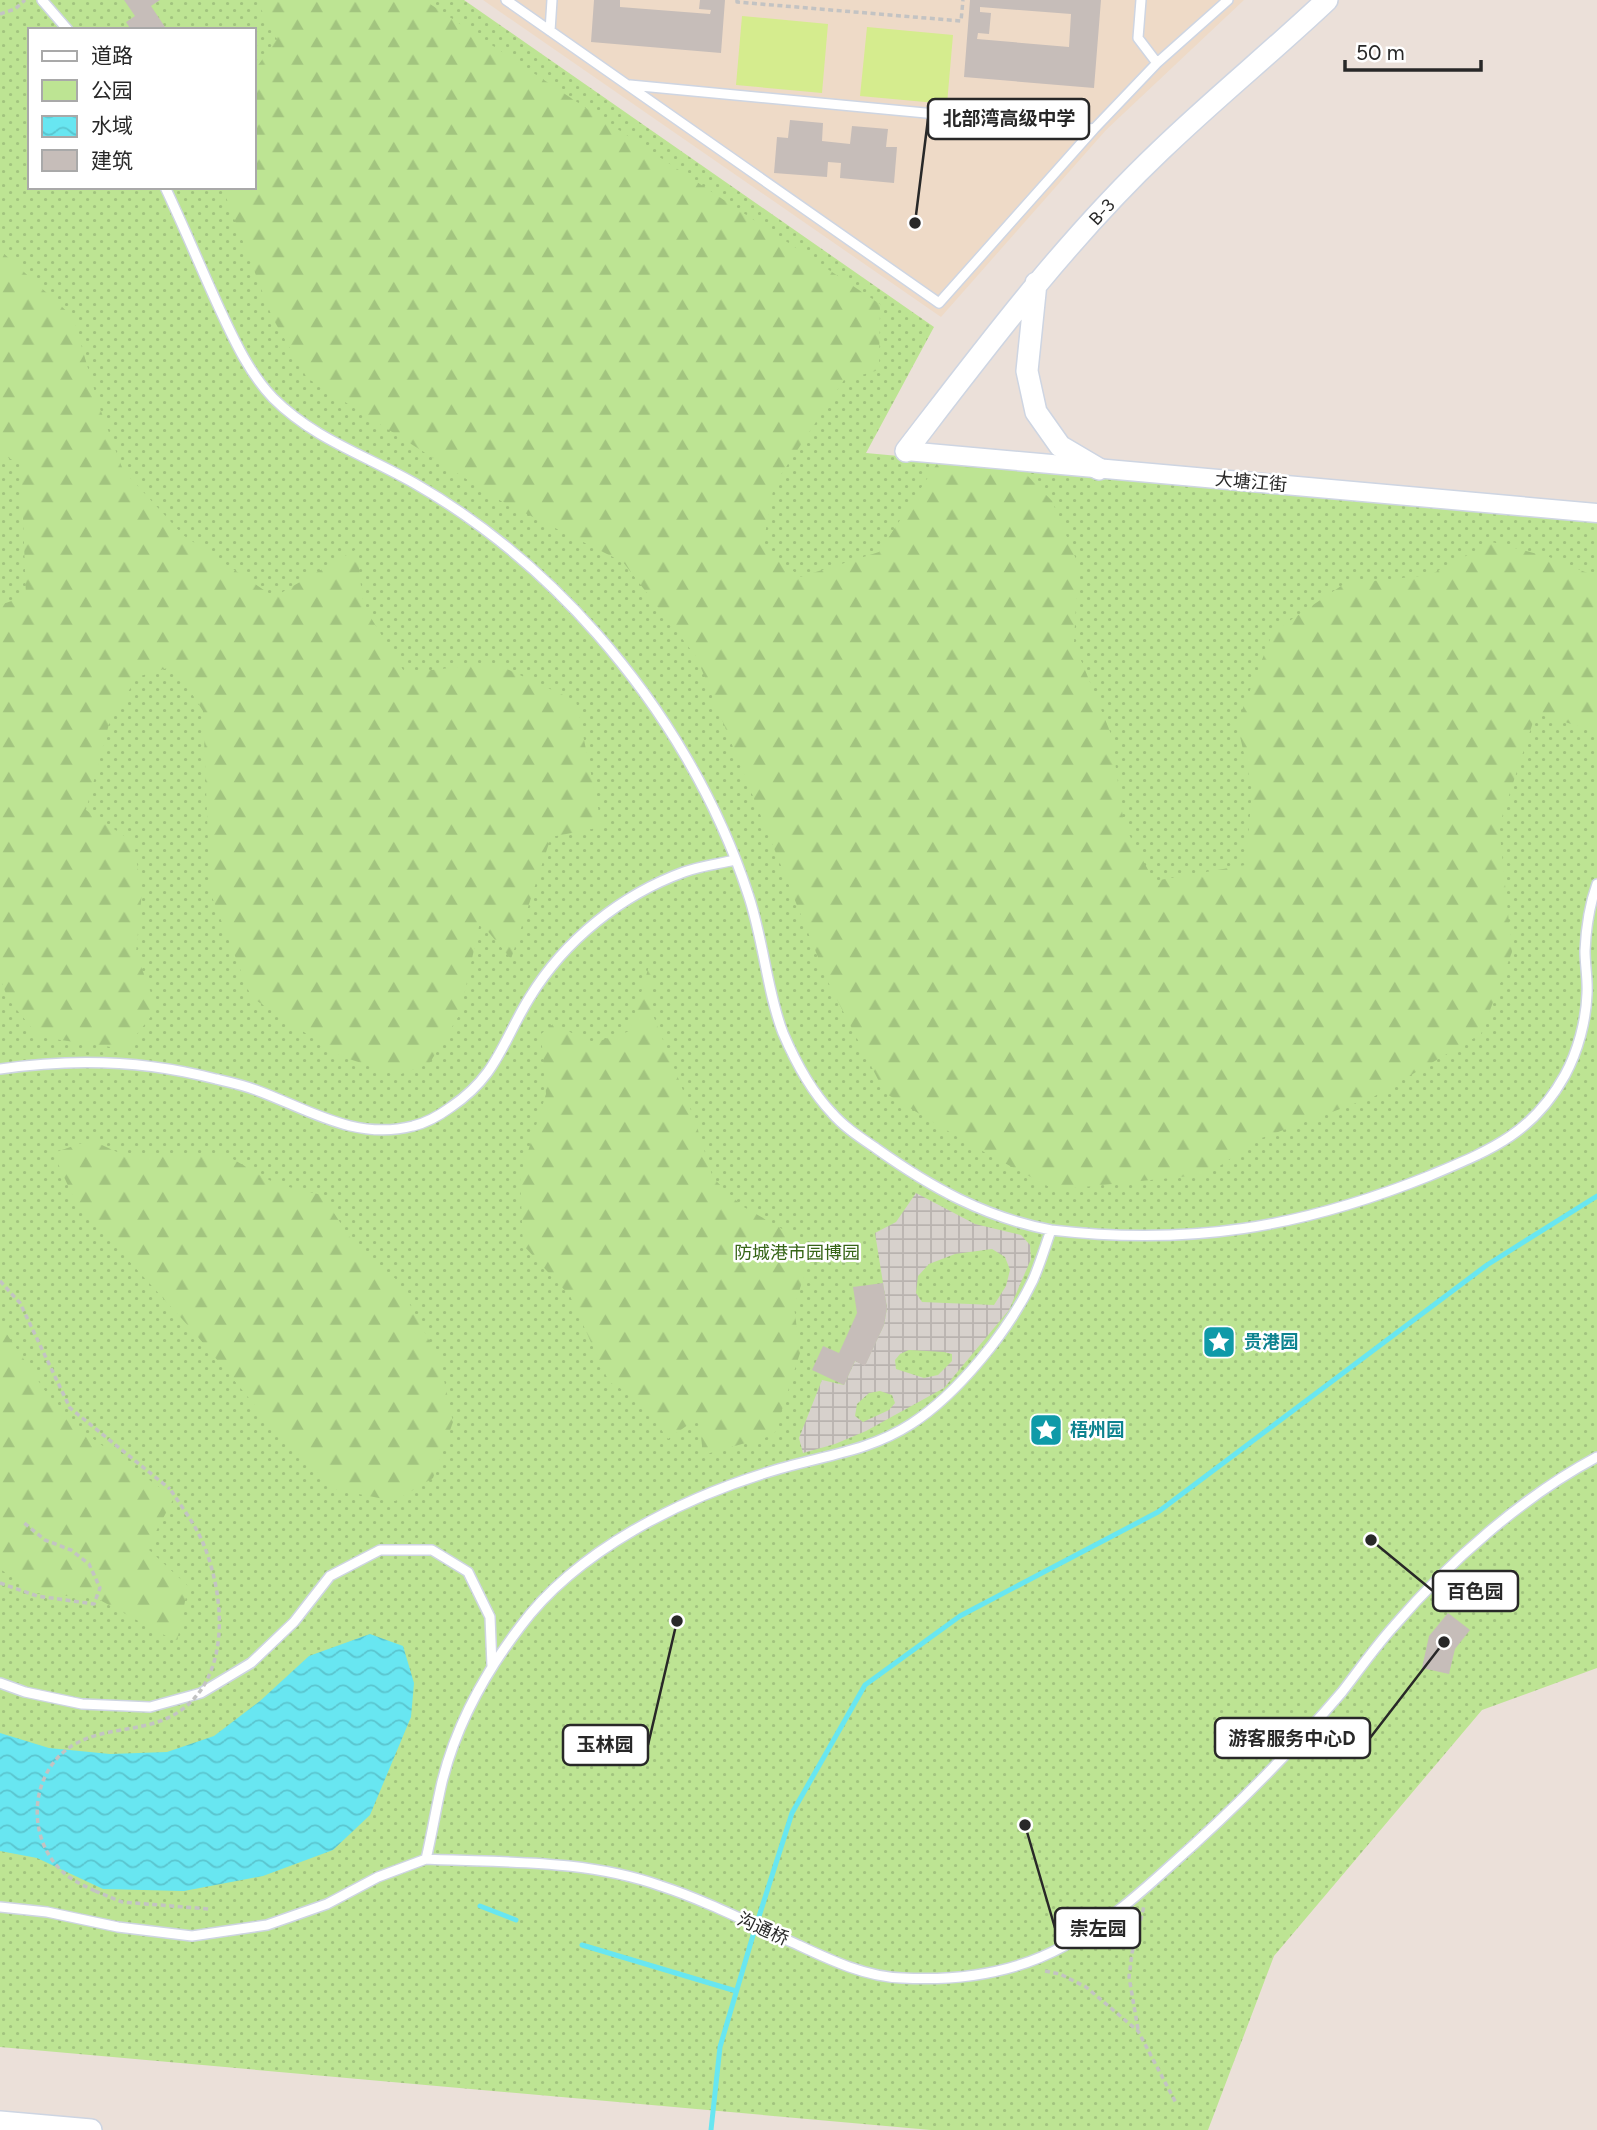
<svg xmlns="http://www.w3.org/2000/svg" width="1597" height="2130" viewBox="0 0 1597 2130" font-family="Figtree,'Noto Sans SC',sans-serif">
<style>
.education{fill:#eedac7}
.green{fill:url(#green-dots);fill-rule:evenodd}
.forest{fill:url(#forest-firs)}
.pitch{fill:#d5ec8e}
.plaza{fill:url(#plaza-grid);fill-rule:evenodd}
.water{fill:url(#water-waves)}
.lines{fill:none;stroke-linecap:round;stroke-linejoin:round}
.stream{stroke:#68e6f1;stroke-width:5}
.building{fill:#c6bdb9;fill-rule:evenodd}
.service-casing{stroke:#ced5e2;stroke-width:12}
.minor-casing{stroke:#ced5e2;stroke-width:21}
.tertiary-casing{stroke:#ced5e2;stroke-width:24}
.path{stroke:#c3c3c3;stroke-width:3.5;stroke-dasharray:5 3.5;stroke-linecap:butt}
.service{stroke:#fff;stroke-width:9}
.minor{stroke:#fff;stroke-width:18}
.tertiary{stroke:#fff;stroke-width:21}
.path-bridge{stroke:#c3c3c3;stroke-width:3.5;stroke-dasharray:5 3.5;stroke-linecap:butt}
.labels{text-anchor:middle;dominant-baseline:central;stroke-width:5;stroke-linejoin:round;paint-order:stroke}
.street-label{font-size:18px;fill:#282828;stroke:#fff}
.park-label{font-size:18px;fill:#366517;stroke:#fff}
.culture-label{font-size:18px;font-weight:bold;fill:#0d838f;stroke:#fff;text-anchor:start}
.leader{fill:none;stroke:#282828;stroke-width:2.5}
.callout-dot{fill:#282828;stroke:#fff;stroke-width:2.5}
.callout{fill:#fff;stroke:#282828;stroke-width:2.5}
.callout-label{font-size:19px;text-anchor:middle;font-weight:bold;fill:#282828}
</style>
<defs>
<pattern id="green-dots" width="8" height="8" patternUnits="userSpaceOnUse" patternTransform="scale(1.75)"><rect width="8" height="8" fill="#bde493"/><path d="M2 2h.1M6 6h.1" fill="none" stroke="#a2c47f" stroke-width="1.8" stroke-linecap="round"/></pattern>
<pattern id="forest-firs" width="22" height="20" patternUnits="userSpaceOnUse" patternTransform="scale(1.75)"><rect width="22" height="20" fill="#bde493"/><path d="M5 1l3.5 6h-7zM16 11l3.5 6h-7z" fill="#a2c47f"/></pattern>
<pattern id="plaza-grid" width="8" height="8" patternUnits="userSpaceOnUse" patternTransform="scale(1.75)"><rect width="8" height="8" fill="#d7d1cc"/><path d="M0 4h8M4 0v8" fill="none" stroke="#b9b3af"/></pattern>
<pattern id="water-waves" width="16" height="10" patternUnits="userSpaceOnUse" patternTransform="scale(1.75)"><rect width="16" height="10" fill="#68e6f1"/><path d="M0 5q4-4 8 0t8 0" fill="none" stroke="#5ac5cf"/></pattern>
</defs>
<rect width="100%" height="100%" fill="#ebe0d9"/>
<path class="education" d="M483,0H1244L1106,130L941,317Z"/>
<path class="green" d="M0,0H464L934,327L866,453L1597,520V1668L1482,1710L1274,1956L1208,2130H931L0,2047ZM30,30H254V187H30Z"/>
<path class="forest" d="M256,0H424L880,304L879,370L844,380L774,485L763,545L800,577L879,552L938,462L1022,470L1052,501L1078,564L1074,643L1111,734L1124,825L1154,881L1246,865L1252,789L1237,723L1273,632L1344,584L1430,575L1492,542L1549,557L1597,577V732L1536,713L1499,826L1512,952L1481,1034L1375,1096L1259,1139L1208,1174L1055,1190L971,1145L885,1093L828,982L697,658L623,562L501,501L307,378L272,317L222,187H254V71L277,39Z
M0,250L73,317L99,406L123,470L183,535L274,597L357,549L363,605L405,673L494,663L576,701L602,827L551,837L511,959L480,922L460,1014L429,1064L398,1075L340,1056L251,997L210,892L203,711L174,666L137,677L109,724L86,810L133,842L142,891L136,953L157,1009L125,1049L39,1037L8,999L0,978V605L26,596L21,464L0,454Z
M653,952V1015L694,1118L713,1178L742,1206L814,1247L794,1306L800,1353L774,1435L703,1455L699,1417L668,1439L639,1399L609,1382L570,1296L523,1245L520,1177L546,1094L541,1034L553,1024L593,1043L630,1031Z
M91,1140L128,1157L224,1154L276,1184L322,1195L357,1248L397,1280L440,1361L453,1422L433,1478L395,1501L337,1490L287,1444L193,1331L76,1203L53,1153Z
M0,1324L62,1416L174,1498L147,1548L188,1586L177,1642L98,1599L36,1593L0,1569Z"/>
<path class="pitch" d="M742,16L828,24L822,93L736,85Z
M867,27L953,35L947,104L860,96Z"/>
<path class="plaza" d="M916,1193L975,1224L1021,1235L1030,1245L1031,1259L1009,1310L944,1388L866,1431L835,1444L803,1453L799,1438L822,1380L844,1385L855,1361L865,1365L884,1325L887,1308L875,1233L896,1222ZM992,1249L1005,1257L1010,1270L1006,1286L994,1305L922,1302L916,1293L918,1276L929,1264L955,1254ZM909,1350L944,1352L952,1354V1361L938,1375L924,1378L896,1369L895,1360L900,1354ZM880,1391L892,1395L895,1403L889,1410L863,1422L855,1416L857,1404L869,1393Z"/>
<path class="water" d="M370,1634L403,1646L414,1683L411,1717L370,1815L333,1850L263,1876L184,1891L103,1889L37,1858L0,1851V1733L49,1748L110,1754L167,1752L214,1736L260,1701L309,1656Z"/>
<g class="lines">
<path class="stream" d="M480,1906L516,1920
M582,1945L736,1991
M711,2130L720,2047L754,1932L792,1813L865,1685L960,1616L1158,1512L1487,1265L1597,1196"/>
</g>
<path class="building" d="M124,0H160L151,6L167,30H131L126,22L135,16Z
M594,0H620V7L710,14L711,10L699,9L700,0H725L721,53L591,42Z
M970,0H1101L1094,88L964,77ZM980,7L1071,14L1069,47L977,39L978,33L989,34L991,13L980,12Z
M790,120L823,123L822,141L850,144L852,126L888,129L886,147H897L894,183L840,178L841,163L828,162L827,177L774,173L777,137L788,138Z
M883,1283L887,1308L884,1325L865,1366L855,1361L844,1385L812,1370L823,1346L839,1353L857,1313L853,1287Z
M1448,1613L1470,1630L1455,1649L1449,1674L1422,1668L1429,1636Z"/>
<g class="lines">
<defs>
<path id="service" d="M42,0L68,30
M506,0L939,303L1094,129L1157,63L1228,0
M1141,0L1138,38L1157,63
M550,31L552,0
M630,85L1094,129
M0,1069C73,1058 144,1060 216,1079C229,1082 243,1085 256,1090C308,1109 355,1141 413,1126C426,1123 440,1115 451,1107C498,1075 502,1042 530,997C565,940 621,895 684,872C700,866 718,864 735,860
M1051,1230C1189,1246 1300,1228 1429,1176C1488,1151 1532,1135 1565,1075C1578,1051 1586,1021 1587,994C1588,980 1585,965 1585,951C1586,928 1589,906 1597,884
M0,1683L25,1692L82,1704L150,1707L201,1693L251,1663L294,1622L330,1576L380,1550H432L468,1572L490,1617L492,1666
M426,1859C505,1863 585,1859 661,1886C707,1901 751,1924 796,1944C828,1959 865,1977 902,1978C958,1981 1015,1973 1064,1946C1104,1925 1137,1896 1170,1866C1231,1812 1289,1754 1342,1692C1359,1670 1375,1647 1394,1626C1449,1562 1522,1497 1597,1457
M0,1907L47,1912L118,1927L192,1936L267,1925L327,1904L378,1877L426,1859C432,1834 436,1808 442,1782C456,1726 485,1673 520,1627C577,1550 682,1498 772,1471C820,1456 868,1452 911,1424C958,1394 1009,1330 1033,1280C1040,1264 1045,1247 1051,1230C984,1217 932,1188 877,1149C861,1138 844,1127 832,1113C811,1091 795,1061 783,1033C767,992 763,937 748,894C717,799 663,709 597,634C545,575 482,522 414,483C365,455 314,439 273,398C250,374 235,342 221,312C202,271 185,229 165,187"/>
<path id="minor" d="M906,451L1597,513"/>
<path id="tertiary" d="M1036,283L1027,371L1036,412L1060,446L1099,469
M906,451C986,347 1065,241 1161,150C1215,98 1273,51 1327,0
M0,2122L91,2130"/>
</defs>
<use href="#service" class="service-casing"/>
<use href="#minor" class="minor-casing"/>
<use href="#tertiary" class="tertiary-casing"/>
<path class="path" d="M737,0V2L961,21L963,0
M0,14L15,9L25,0
M0,1281L20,1303L70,1408L170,1489
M0,1583L37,1596L94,1604L100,1588L89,1564L71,1550L45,1540L23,1522
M95,1891L122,1902L209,1909
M1045,1971L1060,1974L1086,1987L1138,2031L1176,2103
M1138,2029L1129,1977L1132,1953L1144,1906"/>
<use href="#service" class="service"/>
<use href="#minor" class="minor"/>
<use href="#tertiary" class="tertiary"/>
<path class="path-bridge" d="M95,1891C85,1886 71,1880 63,1872C25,1838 29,1770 75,1744C105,1727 141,1732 172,1716C232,1683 226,1598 203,1543C195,1524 181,1506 170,1489"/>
</g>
<defs>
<symbol id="sight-square" viewBox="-11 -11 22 22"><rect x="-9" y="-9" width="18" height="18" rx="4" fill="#0f9aa8" stroke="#fff"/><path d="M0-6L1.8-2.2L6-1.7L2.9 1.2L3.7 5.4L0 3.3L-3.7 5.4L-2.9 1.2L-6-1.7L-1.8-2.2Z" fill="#fff"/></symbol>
</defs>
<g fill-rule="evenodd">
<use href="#sight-square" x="1200" y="1323" width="38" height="38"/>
<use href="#sight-square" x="1027" y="1411" width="38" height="38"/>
</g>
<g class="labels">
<g class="street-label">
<text transform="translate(1102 212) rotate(-47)">B-3</text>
<text transform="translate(1251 482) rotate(5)">大塘江街</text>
<text transform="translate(763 1929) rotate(24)">沟通桥</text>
</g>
<g class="park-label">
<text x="797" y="1253">防城港市园博园</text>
</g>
<g class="culture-label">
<text x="1244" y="1342">贵港园</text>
<text x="1070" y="1430">梧州园</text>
</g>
</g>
<path class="leader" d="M915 223L928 119M1371 1540L1433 1591M1444 1642L1370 1738M677 1621L648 1745M1025 1825L1055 1928"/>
<g class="callout-dot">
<circle cx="915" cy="223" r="7"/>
<circle cx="1371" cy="1540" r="7"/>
<circle cx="1444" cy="1642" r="7"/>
<circle cx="677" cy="1621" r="7"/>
<circle cx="1025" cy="1825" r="7"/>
</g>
<g class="callout">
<rect x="928" y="99" width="161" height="40" rx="7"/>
<rect x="1433" y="1571" width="85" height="40" rx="7"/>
<rect x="1215" y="1718" width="155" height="40" rx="7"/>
<rect x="563" y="1725" width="85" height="40" rx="7"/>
<rect x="1055" y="1908" width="85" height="40" rx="7"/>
</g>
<g class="callout-label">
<text x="1009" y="125">北部湾高级中学</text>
<text x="1475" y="1598">百色园</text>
<text x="1292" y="1745">游客服务中心D</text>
<text x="605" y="1751">玉林园</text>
<text x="1098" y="1935">崇左园</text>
</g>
<rect x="28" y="28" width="228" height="161" fill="#ffffff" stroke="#a9a9a9" stroke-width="2"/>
<rect x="42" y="51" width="35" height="10" fill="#ffffff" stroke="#a9a9a9" stroke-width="2"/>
<text x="91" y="63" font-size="21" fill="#282828">道路</text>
<rect x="42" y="80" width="35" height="21" fill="#bde493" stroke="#a9a9a9" stroke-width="2"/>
<text x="91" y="98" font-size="21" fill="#282828">公园</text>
<rect x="42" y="116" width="35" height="21" fill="url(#water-waves)" stroke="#a9a9a9" stroke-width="2"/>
<text x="91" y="133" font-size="21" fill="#282828">水域</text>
<rect x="42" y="150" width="35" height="21" fill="#c6bdb9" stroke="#a9a9a9" stroke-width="2"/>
<text x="91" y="168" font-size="21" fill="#282828">建筑</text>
<path d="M1345 60v10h136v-10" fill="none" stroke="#282828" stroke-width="3.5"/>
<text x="1356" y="60" font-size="21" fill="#282828" stroke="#ffffff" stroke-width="5" paint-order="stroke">50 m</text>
</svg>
